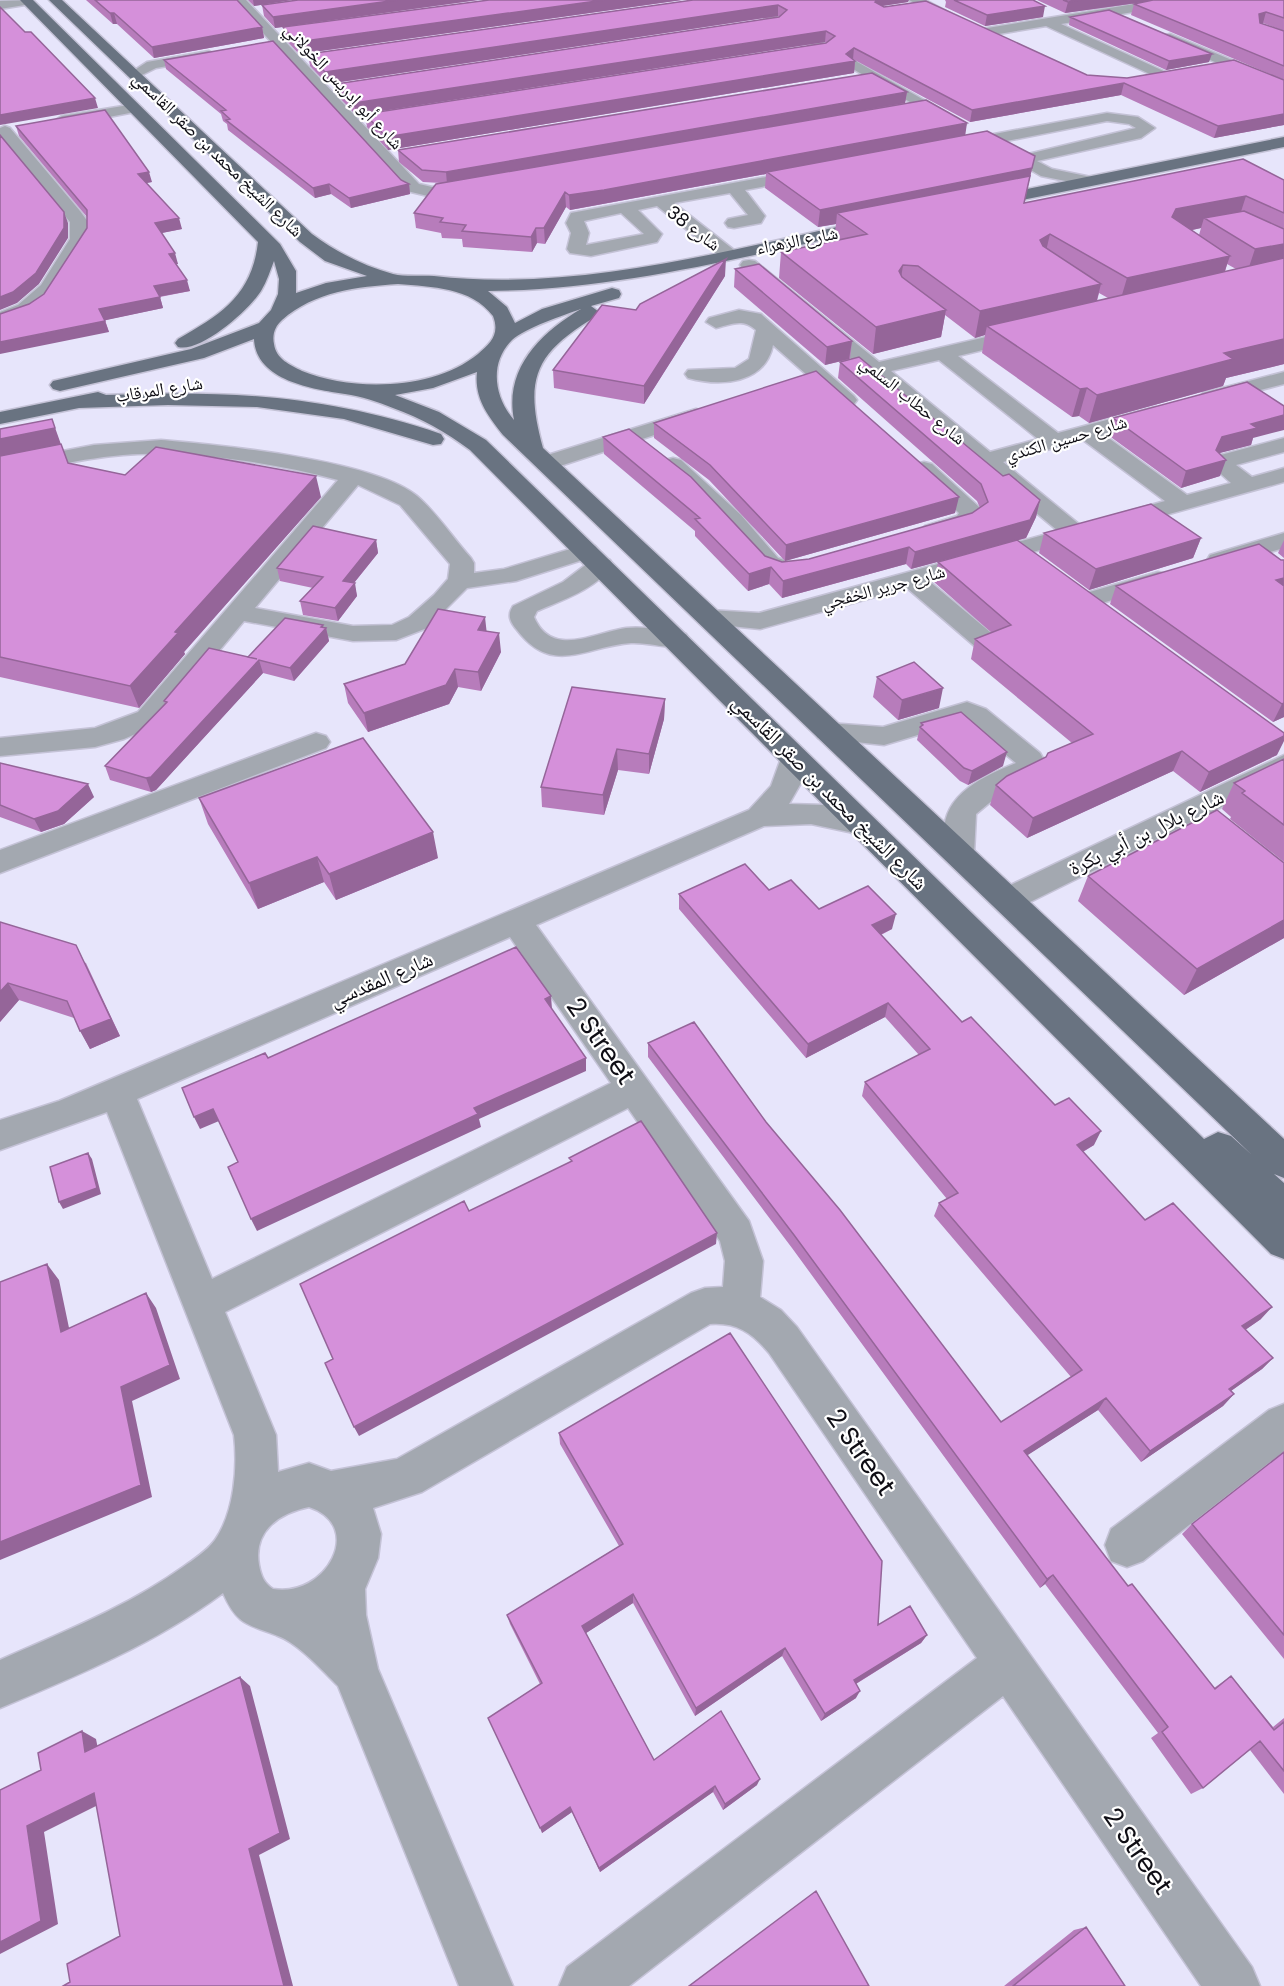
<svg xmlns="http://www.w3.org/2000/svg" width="1284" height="1986" viewBox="0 0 1284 1986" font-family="Poppins,'Noto Naskh Arabic',sans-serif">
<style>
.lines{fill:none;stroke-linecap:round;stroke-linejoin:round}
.minor-casing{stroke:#c4c2d6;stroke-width:3}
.major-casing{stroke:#c4c2d6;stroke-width:3}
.minor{fill:#a3a8b0;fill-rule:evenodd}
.major{fill:#697381;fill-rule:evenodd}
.wall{fill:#b77cbb;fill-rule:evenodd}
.shaded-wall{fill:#956599}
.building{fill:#d590da;stroke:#956599;stroke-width:1.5}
.labels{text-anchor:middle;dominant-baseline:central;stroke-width:4.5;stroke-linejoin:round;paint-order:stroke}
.far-street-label{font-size:18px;fill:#0e0d14;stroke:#fff}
.street-label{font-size:21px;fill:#0e0d14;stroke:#fff}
.near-street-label{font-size:26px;fill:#0e0d14;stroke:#fff}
</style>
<rect width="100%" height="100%" fill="#e7e5fb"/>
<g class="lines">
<defs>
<path id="minor" d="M33,0L31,4L0,9V1Z
M233,0H246L419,184L432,187L475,181L481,183L483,186L481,189L432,197L407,191Z
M734,0H749L966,124L963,127H953Z
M909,0H925L967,22L966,25H956Z
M1159,0H1188L1182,4L1061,24L1170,74L1172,77L1165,81L1046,26L981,37L974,33L981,29Z
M1170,34L1284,82V91L1165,41V35Z
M209,51L216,55L214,58L156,68L134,79L127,75L147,62Z
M135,104L142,108L140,111L62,126L54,121L62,116Z
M1107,113L1138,117L1155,128L1141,138L1037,161L1052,169L1096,178L1098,181L1090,186L1041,176L1007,156L1015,151L1024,155L1136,128L1129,124L1107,121L957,151L949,146L957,141Z
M5,126L10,128L80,211L88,222V239L55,292L32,313L0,325V312L18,305L41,285L70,239V222L0,135V128Z
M809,169L817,174L815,177L745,190L765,216L761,223L734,228L728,227L725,223L728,219L748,215L730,193L674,203L734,250L737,254L734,258H722L657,206L638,210L662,234L657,242L591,256L570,253L567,249L571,233L566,223L571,213ZM621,213L644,234L586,245L589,233L584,221Z
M749,260L755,261L879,362L1029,327L1036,329L1039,333L1036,337L958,356L1058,433L1155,407L1162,409L1166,413L1162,417L1103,434L1187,495L1231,483L1212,466L1217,456L1284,438V452L1236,465L1252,477L1284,468V482L929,581L996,637L1000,643L996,649L987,651L978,649L907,588L760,629L700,623L696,618L700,613L709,610L759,613L1058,531L743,269L740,265L743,261ZM939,360L1038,439L990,452L891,371ZM1083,440L1165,501L1080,525L1003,462Z
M739,310L761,314L854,396L857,400L854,404H840L773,345C765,384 721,387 688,378L685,374L688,370L735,368L749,359L756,330C743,318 732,324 716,328L706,322L709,318Z
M1284,372V384L1210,403L1203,401L1200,397L1203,393Z
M696,409L703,411L707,415L703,419L554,468H538L535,463L538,458Z
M161,440C220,445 374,460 417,496C437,513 453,538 471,558L474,563V573L504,569L587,544L595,546L599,551L595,556L516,581L467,588L427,628L396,640L353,641L244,621L158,724L124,739L95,747L0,756V738L95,728L138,712L338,480C282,465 220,455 162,454C108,452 53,466 0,477V463L94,445ZM358,485L400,505L450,564L448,579L434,595L409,617L392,625L353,626L255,608Z
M673,458L681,460L741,515L778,558L799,565L802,570L799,575L781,577L760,568L725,525L665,470L662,465L665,460Z
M924,462L932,464L979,507L983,512L975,526L933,538L925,536L921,531L925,526L957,516L959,513L913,469L916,464Z
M1284,533V548L1219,567L1210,565L1207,560L1210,555Z
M601,558L610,560L613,565C596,589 563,600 537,611L534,617C552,659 595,632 626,628C646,626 667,630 686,634L690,640L686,646C669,650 649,642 631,643C586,646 553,677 517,630C510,622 507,615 513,606L563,582L592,560Z
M1158,572L1167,574L1170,579L1167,584L1085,608L1076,606L1073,601L1076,596Z
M967,702L986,709L1040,753L1044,760L1039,775L1000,794L976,814L974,854L970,862L959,865L948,862C943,853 944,845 944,834C943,794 984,776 1016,763L965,721L884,745L818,738L814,732L818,726L828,723L883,727Z
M316,733L326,736L330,742L326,748L0,873V850Z
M794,748L804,750L808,757L801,783L789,804L824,805L873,818L878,825L873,832L863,835L811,824L764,826L536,925L749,1221L763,1261L760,1297L781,1310L797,1327L1252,1967L1260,1986H1201L1003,1696L629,1986H559L567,1967L977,1658L769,1353C752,1333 737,1322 710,1324L422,1492L373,1508L381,1534L378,1558L365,1589L366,1615L378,1669L513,1986H459L338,1686C323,1671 298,1643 278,1636C247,1624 237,1625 223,1593C156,1643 77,1676 0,1708V1660C63,1632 127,1607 183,1567C193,1560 207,1551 215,1540C234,1513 238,1468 234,1435L107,1112L0,1150V1120L59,1101L749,810L771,786L784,750ZM510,937L611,1083L212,1279L137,1099ZM628,1108L720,1241L725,1261L723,1287L705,1288L691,1293L397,1459L331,1471L309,1463L278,1472L276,1435L225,1312ZM309,1507C366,1526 326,1598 273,1589C264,1583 261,1576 259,1565C253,1531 279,1513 309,1507Z
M1284,755V776L1018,908L1007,911L996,908L991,900L996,892Z
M1284,1404V1451L1143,1561L1127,1567L1111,1561L1105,1545L1111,1529L1269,1410Z"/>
<path id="major" d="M20,0H33L280,244L296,271V293L326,283L367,276L325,261L300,242L49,0H62L312,234C336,252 364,266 393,274C405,277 421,275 434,276C582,293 734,248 879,218L885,219L888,223L885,227L879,228C750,255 620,290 488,291L507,307L515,323L542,309L612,288L619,290L621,294L619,298L591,306L599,312L597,316C534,353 524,379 543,448L1284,1139V1178L1274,1174L1284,1183V1259L1271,1254L470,450C446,432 421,418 393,408C378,402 361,396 345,394C313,389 256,381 254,339L204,358L60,391L53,389L50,385L53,381L191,349L259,323L271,310L278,294L279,279L274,261C270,271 267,281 261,291C249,310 201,353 178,347L175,343L178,339C222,314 252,295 258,242ZM398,284C432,287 471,287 493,316C500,334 491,343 478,354C434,390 353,392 302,371C290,365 276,359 274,344C272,335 275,326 282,320C315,291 357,287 398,284ZM581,309C540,333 504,369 514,420C494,397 489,363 512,340C525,328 564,315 581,309ZM477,372C474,398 488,416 503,435L1252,1155L1231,1136L1218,1132L1204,1139L486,440L439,412L395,395L433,388Z
M1284,137V147L983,208L975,203L983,198Z
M98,392L106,395C226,390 326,395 441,434L444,439L441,444L433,445L344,419L257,407L168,405L79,408L0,424V412Z"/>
</defs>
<use href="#minor" class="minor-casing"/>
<use href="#major" class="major-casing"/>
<use href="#minor" class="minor"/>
<use href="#major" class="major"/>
</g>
<path class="wall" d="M86,0H237L262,27L264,38L154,58L117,24H113Z
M248,0H292L254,6Z
M298,0H478L275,28L264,16L262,5Z
M489,0H682L299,54L285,39L283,27Z
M693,0L908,2L882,6L1087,75L1127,78L1284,80V125L1214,138L1121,95L970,122L853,59L855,61L854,73L388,150L367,127L365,114L826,43L825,42L356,115L338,96L336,84L779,17L778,16L327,84L310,66L308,54Z
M945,0H1033L1043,17L985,26L945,7L946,2Z
M1037,0H1284V31L1263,23H1261L1284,31V80L1131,15L1134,4L1144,2L1065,13Z
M1070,17L1209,62L1166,70L1069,25Z
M164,60L409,184L410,194L351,208L331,194L315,198L228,130L227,124L223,121L221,114L166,69Z
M907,92L905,103L965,135L1035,156L1024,203L1284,180V364L1226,378L1223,386L1089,423L1079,416L1072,417L982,353L985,335L975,338L945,315L941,337L873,354L779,278L781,252L836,240L834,239L836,224L818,227L765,188L766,174L570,210L566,207L545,244L537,243L532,252L463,247L462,239L442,238L441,233L416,228L414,213L441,183L423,182L399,162L398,150ZM1201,228L1199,235L1192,230ZM1227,264L1236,269L1225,272ZM1099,293L1108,298L1097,301Z
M16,126L152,182L146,183L182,229L161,233L178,264H176L190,291L160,297L163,308L105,320L109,332L29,304L44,294L87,228V217L19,136Z
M735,269L852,341L850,359L1003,476L1040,500L1036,517L1026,538L911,569L906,564L782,598L769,584L748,591L695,536V531L604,454L603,437L765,556L782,562L809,559L972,513L980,508L977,501L838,378L840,362L842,361L825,365L734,287Z
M725,276L644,404L554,388L553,370L636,310Z
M1113,418L1253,438L1251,445L1219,453L1220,476L1181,488L1108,435Z
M654,423L955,513L785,561L709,480L654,438Z
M0,429L68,463L125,475L321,497L184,652L185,654L139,708L0,677Z
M1044,533L1201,538L1193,558L1089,590L1039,553Z
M376,540L378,553L354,583L357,596L338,621L303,615L300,601L313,588L280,581L277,568Z
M1284,540V558L1278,553Z
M1281,560L1284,717L1273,722L1110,604L1116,586Z
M938,562L1277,755L1200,792L1173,771L1027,838L990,805L996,785L1072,743L971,659L975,639L992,633L934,582Z
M323,627L326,628L329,641L294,681L263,673L156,790L151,792L110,780L105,766L165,704L164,701L249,657Z
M501,652L481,691L458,687L449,704L368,732L348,703L344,684L405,664Z
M877,677L939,708L898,720L873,697Z
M665,699L664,719L649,774L618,770L604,815L542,807L541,787Z
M921,723L1003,766L968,785L960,781L917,740Z
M1284,759V862L1230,819L1231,817L1222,809L1234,783Z
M0,763L94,797L64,824L41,832L0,817Z
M199,798L438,858L336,900L324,882L258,909L208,824Z
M1284,863V938L1184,995L1078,901L1088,876Z
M769,890L819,909L892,929L881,935L962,1022L1055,1105L1094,1145L1083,1152L1145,1220L1261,1319L1245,1330L1273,1358L1262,1369L1231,1391L1234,1394L1223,1406L1141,1462L1098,1410L1027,1455L1128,1586L1214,1688L1231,1676L1273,1727L1284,1718V1794L1250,1750L1203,1788L1191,1794L1151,1738L1158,1733L1045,1584L1040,1588L792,1248L648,1057V1043L766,1122L1001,1422L1071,1377L934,1216L939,1203L947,1199L862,1096L865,1082L919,1055L885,1017L806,1058L679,909V894Z
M0,922L86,963L120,1036L90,1049L74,1018L19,1000L0,1022Z
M559,1433L878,1625L927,1635L921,1643L856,1684V1698L821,1721L782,1656L695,1716L633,1603L586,1633L654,1760L757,1785L723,1810L713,1792L600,1872L572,1812L542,1833L540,1684L510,1624L507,1615L619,1546L560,1444Z
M1284,1452V1659L1182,1534L1192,1524Z
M1086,1927L1125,1986H1004L1074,1930Z"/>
<path class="shaded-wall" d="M253,0H292L254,6Z
M397,0H478L275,28L273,17Z
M604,0H682L299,54L297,42Z
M877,0H909L908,2L882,6L875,2Z
M1081,0H1158L1065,13L1068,2Z
M778,5V16L327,84L325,72Z
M1045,6L1043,17L985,26L987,15Z
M1266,12L1263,23L1255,25L1259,14Z
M110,13H114L117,24H113Z
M262,27L264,38L154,58L152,47Z
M826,31L825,42L356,115L354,103Z
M854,48L853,59L855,61L854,73L388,150L386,137L846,54Z
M1212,54L1209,62L1166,70L1169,61Z
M1124,83L1121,95L970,122L972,110Z
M907,92L905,103L447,184L446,172Z
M95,98L98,108L0,125V115Z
M1284,114V125L1214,138L1218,126Z
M967,123L965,137L767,172L766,174L570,210L569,195Z
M1035,156L1018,228L837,213L836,224L818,227L820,210Z
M149,172L152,182L141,184L138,174Z
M329,184L331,194L315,198L313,188Z
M409,184L410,194L351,208L349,198Z
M565,192L566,207L545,244L544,228Z
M1246,196L1238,221L1204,218L1201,228L1169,235L1172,217L1176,209Z
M64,212L68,223V238L39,284L17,303L0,310V297Z
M179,218L182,229L157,234L155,223Z
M536,228L537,243L532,252L531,237Z
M1050,234L1044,260L1040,240Z
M1284,244V269L1246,276L1255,249Z
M175,253L178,264L172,265L169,254Z
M1230,256L1221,282L1119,305L1127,278Z
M726,259L725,276L644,404V386Z
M903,265L899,292V271Z
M187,280L190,291L157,297L154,286Z
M1101,284L1094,311L987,326L985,335L975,338L980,311Z
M160,297L163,308L102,321L99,309Z
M946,310L941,337L873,354L876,327Z
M105,321L109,332L0,354V342Z
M1284,339V364L1226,378L1223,386L1089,423L1097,395L1224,353Z
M852,341L849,359L825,365L827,347Z
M1087,388L1079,416L1072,417L1080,389Z
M1284,415V430L1253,438L1251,445L1216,454L1226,460L1220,476L1181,488L1186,471L1216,450L1222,437L1251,424Z
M52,419L75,484L0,461V439Z
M316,476L321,497L184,652L185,654L139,708L130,686L175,632Z
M959,497L955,513L785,561L786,545Z
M1040,500L1036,517L1026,538L911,569L915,552Z
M1201,538L1193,558L1089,590L1096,569Z
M376,540L378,553L345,594L343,581Z
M909,547L906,564L782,598L783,581Z
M771,567L769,584L748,591L749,574Z
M1284,578V593L1276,580Z
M355,583L357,596L338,621L335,608Z
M485,617L487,635L478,630Z
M323,625L324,630L326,628L329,641L294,681L290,668Z
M499,633L501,652L481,691L478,672Z
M259,660L263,673L156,790L151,792L146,778Z
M455,669L458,687L449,704L368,732L364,713Z
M943,688L939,708L898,720L902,700Z
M665,699L664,719L649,774V754Z
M1284,703V717L1273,722L1282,704Z
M1284,736V741L1277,755L1200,792L1209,772Z
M617,749L618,770L604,815L603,795Z
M1182,751L1173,771L1027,838L1033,818Z
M1007,752L1003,766L968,785L972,771Z
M88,784L94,797L64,824L41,832L34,819Z
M433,832L438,858L336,900L329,874Z
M317,857L324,882L258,909L249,883Z
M896,914L892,929L869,940L872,925Z
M1284,920V938L1184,995L1197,969Z
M76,945L120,1036L90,1049L80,1031Z
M8,983L19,1000L0,1022V992Z
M551,996L552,1009L545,999Z
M888,1003L885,1017L806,1058L808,1044Z
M586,1058V1071L479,1119L481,1127L257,1231L251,1219L474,1108Z
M213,1109L219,1121L200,1129L194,1117Z
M1101,1131L1094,1145L1070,1159L1077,1145Z
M88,1153L92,1159L101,1194L63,1209L59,1202Z
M717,1233L716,1244L359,1436L354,1427Z
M47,1264L59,1280L73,1347L61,1332Z
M146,1293L156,1308L180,1379L132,1401L152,1497L0,1560V1542L121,1387Z
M1272,1307L1261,1319L1232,1339L1242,1326Z
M1273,1358L1262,1369L1218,1400L1229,1389Z
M1234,1394L1223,1406L1141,1462L1150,1451Z
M1106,1398L1098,1410L1017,1462L1024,1451Z
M1053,1575L1045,1584L1040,1588L1047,1579Z
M633,1594V1603L583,1635L582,1626Z
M927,1635L921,1643L849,1688L854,1680Z
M785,1648L782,1656L695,1716L696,1708Z
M240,1677L250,1686L290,1839L259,1855L293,1986H284L249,1849Z
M860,1691L856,1698L821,1721L825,1714Z
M82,1731L96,1739L100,1759L85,1752Z
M760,1779L757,1785L723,1810L725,1804Z
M715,1786L713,1792L600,1872L599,1868Z
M94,1793L108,1800L44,1832L58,1924L0,1954V1942L27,1826Z
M570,1807L572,1812L542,1833L540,1828Z"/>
<path class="building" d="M95,0H237L262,27L152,47L114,13H110Z
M298,0H397L273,17L262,5Z
M489,0H604L297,42L283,27Z
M693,0H877L875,2L884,7L926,1L1087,75L1127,78L1234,60L1284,80V114L1218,126L1124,83L972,110L854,48L846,54L855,61L386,137L365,114L826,43L835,36L826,31L354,103L336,84L779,17L787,10L778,5L325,72L308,54Z
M954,0H1033L1045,6L987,15Z
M1063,0H1081L1068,2Z
M1153,0H1284V18L1266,12L1259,14L1260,23L1284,31V66L1134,4Z
M0,7L25,32H31L95,98L0,115Z
M1109,10L1212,54L1169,61L1070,17Z
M273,41L401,180L409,184L349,198L329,184L313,188L226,120L230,119L221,111L226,110L164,60Z
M872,73L907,92L446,172L422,170L398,150Z
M926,100L967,123L604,190L569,195L565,192L544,228H536L531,237L462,231L466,225L440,222L443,218L414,213L436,184Z
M105,110L149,172L138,174L179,218L155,223L175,253L169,254L187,280L154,286L160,297L99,309L105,321L0,342V314L29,304L44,294L87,228V210L16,126Z
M987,131L1035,156L1032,168L820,210L767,172Z
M0,135L64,212V228L36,273L13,292L0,297Z
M1243,159L1284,180V213L1246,196L1176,209L1172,217L1230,256L1127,278L1050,234L1040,240L1043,246L1101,284L980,311L918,266L903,265L899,271L902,277L946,310L876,327L781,252L867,234L837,213L1030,176L1024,203Z
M1244,211L1284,229V244L1255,249L1204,218Z
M1284,258V339L1224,353L1233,359L1097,395L1087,388L1080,389L987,326Z
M726,259L644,386L553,370L602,305L636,310L640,304Z
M759,264L852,341L827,347L735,269Z
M859,357L1003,476L1009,474L1040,500L1030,520L915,552L909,547L783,581L771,567L749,574L695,519L700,518L603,437L629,429L691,477L765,556L782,562L809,559L972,513L988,502L981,484L840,362Z
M816,371L959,497L786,545L710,465L654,423Z
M1247,382L1284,406V415L1251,424L1257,428L1222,437L1216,450L1226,460L1186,471L1113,418Z
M52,419L55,428L0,439V429Z
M61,444L68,463L125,475L156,447L316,476L175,632L178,633L130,686L0,657V456Z
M1151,504L1201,538L1096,569L1044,533Z
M313,526L376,540L343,581L355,583L335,608L300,601L323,577L277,568Z
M1017,540L1284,733V736L1209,772L1182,751L1033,818L996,785L1007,776L1046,757L1048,753L1093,734L975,639L1011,625L938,562Z
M1259,544L1281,560H1284V578L1276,580L1284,586V703L1282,704L1116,586Z
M438,609L485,617L478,630L499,633L478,672L455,669L446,685L364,713L344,684L405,664Z
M285,618L323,625L321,627L326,628L290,668L259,660L151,777L146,778L105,766L167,702L164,701L209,648L257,659L248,657Z
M914,662L943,688L902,700L877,677Z
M572,687L665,699L649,754L617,749L603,795L541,787Z
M961,712L1007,752L972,771L964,768L920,727L923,725L921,723Z
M363,738L433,832L329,874L317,857L249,883L199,798Z
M1284,759V825L1242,793L1245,791L1234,783Z
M0,763L88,784L58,811L34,819L0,805Z
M1217,810L1284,863V920L1197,969L1088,876Z
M745,864L769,890L791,880L819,909L868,886L896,914L872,925L962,1022L971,1017L1055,1105L1069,1098L1101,1131L1077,1145L1145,1220L1173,1203L1272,1307L1242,1326L1273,1358L1229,1389L1234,1394L1150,1451L1106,1398L1024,1451L1128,1586L1132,1584L1215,1689L1231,1676L1274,1730L1284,1722V1771L1260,1741L1203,1788L1162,1732L1168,1727L1053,1575L1047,1579L794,1235L648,1043L694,1022L766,1122L840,1210L1001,1422L1082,1370L939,1203L958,1193L865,1082L930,1049L888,1003L808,1044L679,894Z
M0,922L76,945L111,1019L80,1031L67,1001L8,983L0,992Z
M516,947L551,996L545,999L586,1058L474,1108L478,1114L251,1219L228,1167L238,1162L213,1109L194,1117L182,1088L265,1053L268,1058Z
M641,1121L717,1233L354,1427L325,1363L333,1359L300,1284L464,1201L469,1211L572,1161L569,1158Z
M88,1153L97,1188L59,1202L50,1167Z
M47,1264L61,1332L146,1293L170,1365L121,1387L141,1485L0,1542V1282Z
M730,1333L882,1561L878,1625L910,1606L927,1635L854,1680L860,1691L825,1714L785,1648L696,1708L633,1594L582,1626L654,1760L721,1711L760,1779L725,1804L715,1786L599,1868L570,1807L540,1828L488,1718L542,1683L507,1615L623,1544L559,1433Z
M1284,1452V1635L1192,1524Z
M240,1677L280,1833L249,1849L284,1986H63L70,1982L67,1964L120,1936L94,1793L27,1826L41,1921L0,1942V1790L41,1770L38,1753L82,1731L85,1752Z
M816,1891L869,1986H689Z
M1086,1927L1125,1986H1013Z"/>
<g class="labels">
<g class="far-street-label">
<text transform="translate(344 86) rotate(47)">شارع أبو إدريس الخولاني</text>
<text transform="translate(218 154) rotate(44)">شارع الشيخ محمد بن صقر القاسمي</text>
<text transform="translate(694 228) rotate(37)">شارع 38</text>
<text transform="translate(797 240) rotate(-11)">شارع الزهراء</text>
<text transform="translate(159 389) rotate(-9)">شارع المرقاب</text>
<text transform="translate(913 400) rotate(39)">شارع حطاب السلمي</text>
<text transform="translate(1066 438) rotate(-16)">شارع حسين الكندي</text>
<text transform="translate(883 587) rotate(-15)">شارع جرير الخفجي</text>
</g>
<g class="street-label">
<text transform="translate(830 792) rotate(45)">شارع الشيخ محمد بن صقر القاسمي</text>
<text transform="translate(1146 832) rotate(-26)">شارع بلال بن أبي بكرة</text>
<text transform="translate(381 979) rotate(-23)">شارع المقدسي</text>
</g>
<g class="near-street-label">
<text transform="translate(601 1041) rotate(55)">2 Street</text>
<text transform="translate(861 1452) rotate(55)">2 Street</text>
<text transform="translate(1138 1851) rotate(55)">2 Street</text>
</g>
</g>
</svg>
